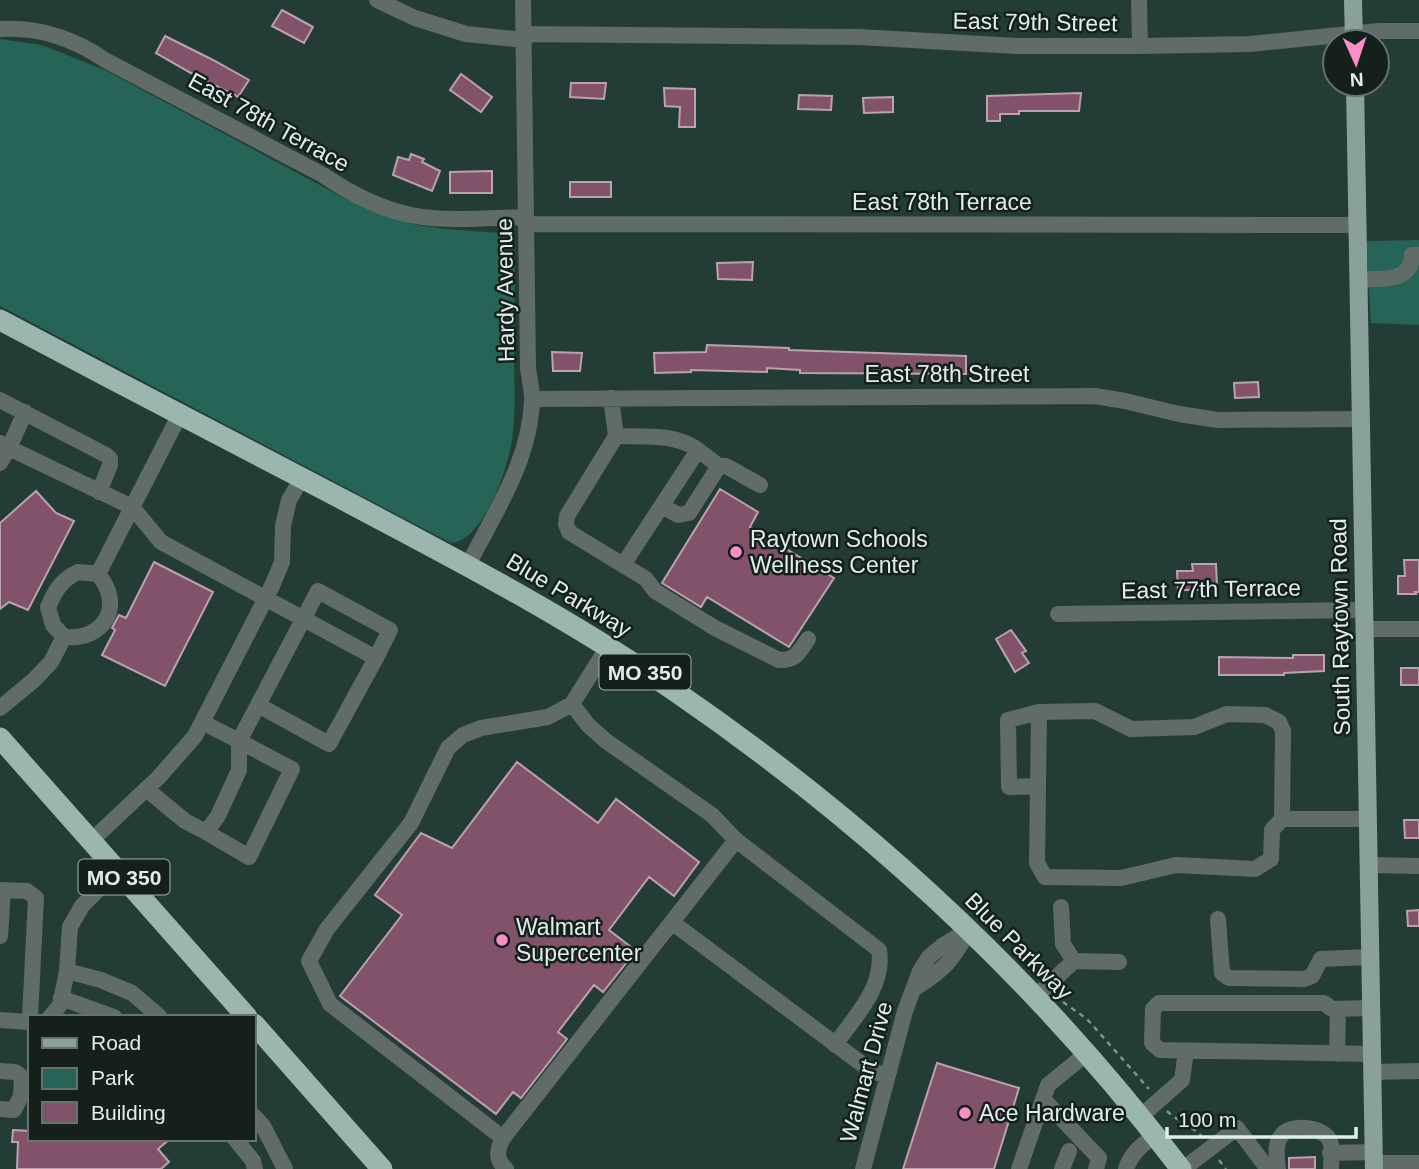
<svg xmlns="http://www.w3.org/2000/svg" width="1419" height="1169" viewBox="0 0 1419 1169" font-family="Arial,sans-serif">
<style>
.green{fill:#266458}
.building{fill:#82526b;stroke:#baa2ae;stroke-width:2}
.lines{fill:none;stroke-linecap:round;stroke-linejoin:round}
.path{stroke:#7d928d;stroke-width:2.5;stroke-dasharray:5 5;stroke-linecap:butt}
.minor{stroke:#616c69;stroke-width:16}
.major{stroke:#8aa19b;stroke-width:18}
.highway{stroke:#9ab6af;stroke-width:21}
.poi-dot{fill:#fa8fc8;stroke:#15201d;stroke-width:2.5}
.labels{text-anchor:middle;dominant-baseline:central;stroke-width:5;stroke-linejoin:round;paint-order:stroke}
.shield{fill:#15201d;stroke:#a2b0ac;stroke-width:2}
.shield-label{font-size:21px;font-weight:bold;fill:#dfeeea}
.street-label{font-size:23px;fill:#dfeeea;stroke:#15201d}
.poi-label{font-size:23px;fill:#dfeeea;stroke:#15201d;text-anchor:start}
</style>
<rect width="100%" height="100%" fill="#233c36"/>
<path class="green" d="M0,39L42,45L107,71L346,199L412,224L445,229L500,233L514,242C516,280 514,318 514,356C514,381 516,407 513,432C511,461 485,541 451,543L0,306Z
M1419,240V325L1371,323L1366,241Z"/>
<path class="building" d="M282,10L313,27L304,43L272,26Z
M165,36L213,60L249,80L238,97L191,73L156,53Z
M461,74L492,97L481,112L450,90Z
M571,83H606L604,99L570,97Z
M664,88L695,89V127H679L680,107L665,106Z
M1081,93L1079,111H1019V114H1000V121H987V96Z
M799,95L832,96L831,110L798,109Z
M893,97V112L864,113L863,98Z
M411,154L424,159L422,162L440,171L432,191L393,175L398,157L409,160Z
M492,171V193H450V172Z
M570,182H611V197H570Z
M753,262L752,280L718,279L717,263Z
M707,345L789,348V350L966,356V374L800,373V370L767,368V372L691,370V372L655,373L654,353L706,352Z
M552,352L582,353L580,371H553Z
M1258,382L1259,397L1235,398L1234,383Z
M720,489L758,512L750,527L834,578L789,647L707,597L701,607L662,583Z
M36,491L56,513L74,521L28,610L9,602L0,609V523Z
M1404,560H1419V592H1415L1416,594H1398V576H1405Z
M154,562L213,592L165,686L102,655L115,630L112,628L119,615L126,618Z
M1192,564H1216L1217,586H1203L1204,590H1178L1177,571H1193Z
M1011,630L1026,651L1022,653L1029,663L1015,672L996,639Z
M1293,655H1324V671L1284,673V675H1219V657L1293,658Z
M1401,668H1419V685H1401Z
M517,762L598,823L616,799L699,862L674,896L649,877L609,930L635,950L631,957L603,992L594,985L558,1032L567,1039L557,1052L521,1098L513,1092L496,1114L340,996L402,915L375,895L421,833L452,848Z
M1404,820H1419V838H1405Z
M1419,910V926H1408L1407,911Z
M937,1063L1019,1088L994,1169H903Z
M13,1130L30,1131V1139H170L158,1149L169,1162L161,1169H17L18,1142H12Z
M1315,1157V1169H1289V1158Z"/>
<g class="lines">
<path class="path" d="M1063,1002L1087,1019L1149,1089
M1167,1111C1178,1122 1193,1126 1203,1138
M1219,1160L1226,1169"/>
<path class="minor" d="M377,0L415,18L466,34L525,40
M1139,0L1140,46
M0,29C40,27 73,38 105,60L323,175C400,227 438,220 526,217
M524,34L859,37L1017,46H1140L1250,44L1379,31H1419
M527,224L1357,225
M1358,279C1378,279 1412,283 1412,255H1419
M611,398L616,436C643,437 675,433 698,450L623,565L569,532L566,524L567,516L616,436
M532,399L1095,396L1125,401L1179,414L1218,420L1361,419
M0,400L106,455L110,459V465L99,492
M0,443L9,448L25,412
M0,463L9,448L132,507L161,542L376,658L329,744L258,705L239,741L202,722
M719,466H726L760,485
M662,506L678,515L689,513L719,466L698,450
M468,565C495,512 530,461 532,400C532,389 529,378 528,367L523,0
M623,565L646,579L655,591L715,628L779,660C796,661 799,652 808,639
M78,572L98,574C125,606 104,641 64,637L53,625L48,607C55,591 61,580 78,572Z
M98,574L180,414
M1058,614L1364,610
M1364,629H1419
M607,648L572,704L588,725L606,741L712,815L736,840L879,950C885,987 855,1016 835,1045
M258,705L318,591L390,630L376,658
M0,708L34,680L51,662L64,637
M1039,712L1037,863L1045,877L1121,878L1176,865L1255,869L1271,859L1272,830L1282,819H1368
M1038,786L1009,787L1008,720L1039,712L1095,711L1131,729L1194,727L1227,714L1265,715L1279,722L1283,731L1282,819
M146,789L185,821L206,832L218,816L239,770V741L292,769L249,857L206,832
M91,841L159,777L195,736L272,586L282,562L283,526L289,500L302,478
M1368,865L1419,866
M117,870L82,906L70,927L67,971L101,980L132,993L160,1017
M0,890L27,891L36,898L30,1017
M1061,907L1063,944L1074,961L1119,962
M1218,919L1222,973L1229,978L1304,979L1312,976L1321,959L1370,957
M673,923L870,1070L887,1076
M0,936L3,890
M915,988C944,970 953,960 969,930
M1035,997L1074,961
M61,998L114,1017
M1371,1008L1332,1009L1324,1003H1159L1153,1009L1152,1043L1160,1050L1372,1054
M50,1017L60,1005L67,971
M0,1020L30,1022
M1337,1054L1338,1009
M0,1071L15,1072L22,1077L21,1096L14,1110L0,1109
M1372,1072L1419,1071
M1043,1099L1099,1158L1096,1169
M254,1116L263,1126L285,1169
M1140,1117L1182,1080L1186,1051
M503,1138L330,1004L309,961L327,929L411,823L448,748L463,735L481,728L548,717L572,704
M235,1139L253,1161L255,1169
M1330,1153L1373,1152
M1374,1163H1419
M506,1169C495,1159 497,1150 503,1138L736,840
M863,1169L905,1011L920,971L929,957L942,946L969,930
M1019,1169L1048,1085L1086,1054
M1062,1169L1069,1151
M1126,1169C1131,1153 1142,1145 1155,1135
M1183,1169L1237,1128L1268,1169
M1278,1169C1277,1159 1274,1145 1281,1136C1289,1123 1324,1126 1330,1141C1333,1148 1331,1161 1331,1169"/>
<path class="major" d="M1353,0L1354,42
M1355,84L1374,1169"/>
<path class="highway" d="M0,320C113,380 227,439 340,498C454,558 573,620 679,694C869,825 1041,984 1181,1169
M0,738L247,1017
M254,1024L382,1169"/>
</g>
<g class="poi-dot">
<circle cx="736" cy="552" r="7"/>
<circle cx="502" cy="940" r="7"/>
<circle cx="965" cy="1113" r="7"/>
</g>
<g class="labels">
<g class="shield">
<rect x="599.5" y="654.5" width="91" height="35" rx="5"/>
<rect x="78.5" y="859.5" width="91" height="35" rx="5"/>
</g>
<g class="shield-label">
<text x="645" y="672">MO 350</text>
<text x="124" y="877">MO 350</text>
</g>
<g class="street-label">
<text transform="translate(1035 22) rotate(1)">East 79th Street</text>
<text transform="translate(269 122) rotate(29)">East 78th Terrace</text>
<text x="942" y="202">East 78th Terrace</text>
<text transform="translate(505 290) rotate(-91)">Hardy Avenue</text>
<text x="947" y="374">East 78th Street</text>
<text transform="translate(1211 589) rotate(-1)">East 77th Terrace</text>
<text transform="translate(569 595) rotate(31)">Blue Parkway</text>
<text transform="translate(1340 627) rotate(-91)">South Raytown Road</text>
<text transform="translate(1019 946) rotate(45)">Blue Parkway</text>
<text transform="translate(866 1072) rotate(-75)">Walmart Drive</text>
</g>
<g class="poi-label">
<text x="750" y="539">Raytown Schools<tspan x="750" dy="26">Wellness Center</tspan></text>
<text x="516" y="927">Walmart<tspan x="516" dy="26">Supercenter</tspan></text>
<text x="979" y="1113">Ace Hardware</text>
</g>
</g>
<rect x="28" y="1015" width="228" height="126" fill="#15201d" stroke="#66726f" stroke-width="2"/>
<rect x="42" y="1038" width="35" height="10" fill="#8aa19b" stroke="#66726f" stroke-width="2"/>
<text x="91" y="1050" font-size="21" fill="#dfeeea">Road</text>
<rect x="42" y="1068" width="35" height="21" fill="#266458" stroke="#66726f" stroke-width="2"/>
<text x="91" y="1085" font-size="21" fill="#dfeeea">Park</text>
<rect x="42" y="1102" width="35" height="21" fill="#82526b" stroke="#66726f" stroke-width="2"/>
<text x="91" y="1120" font-size="21" fill="#dfeeea">Building</text>
<g transform="translate(1356 63) rotate(177)"><circle r="33" fill="#15201d" stroke="#66726f" stroke-width="2"/>
<path d="M0-5L12 26L0 18L-12 26Z" fill="#fa8fc8"/>
<text y="-10" font-size="19" font-weight="bold" text-anchor="middle" fill="#dfeeea">N</text>
</g>
<path d="M1167 1127v10h189v-10" fill="none" stroke="#dfeeea" stroke-width="3.5"/>
<text x="1178" y="1127" font-size="21" fill="#dfeeea" stroke="#15201d" stroke-width="5" paint-order="stroke">100 m</text>
</svg>
